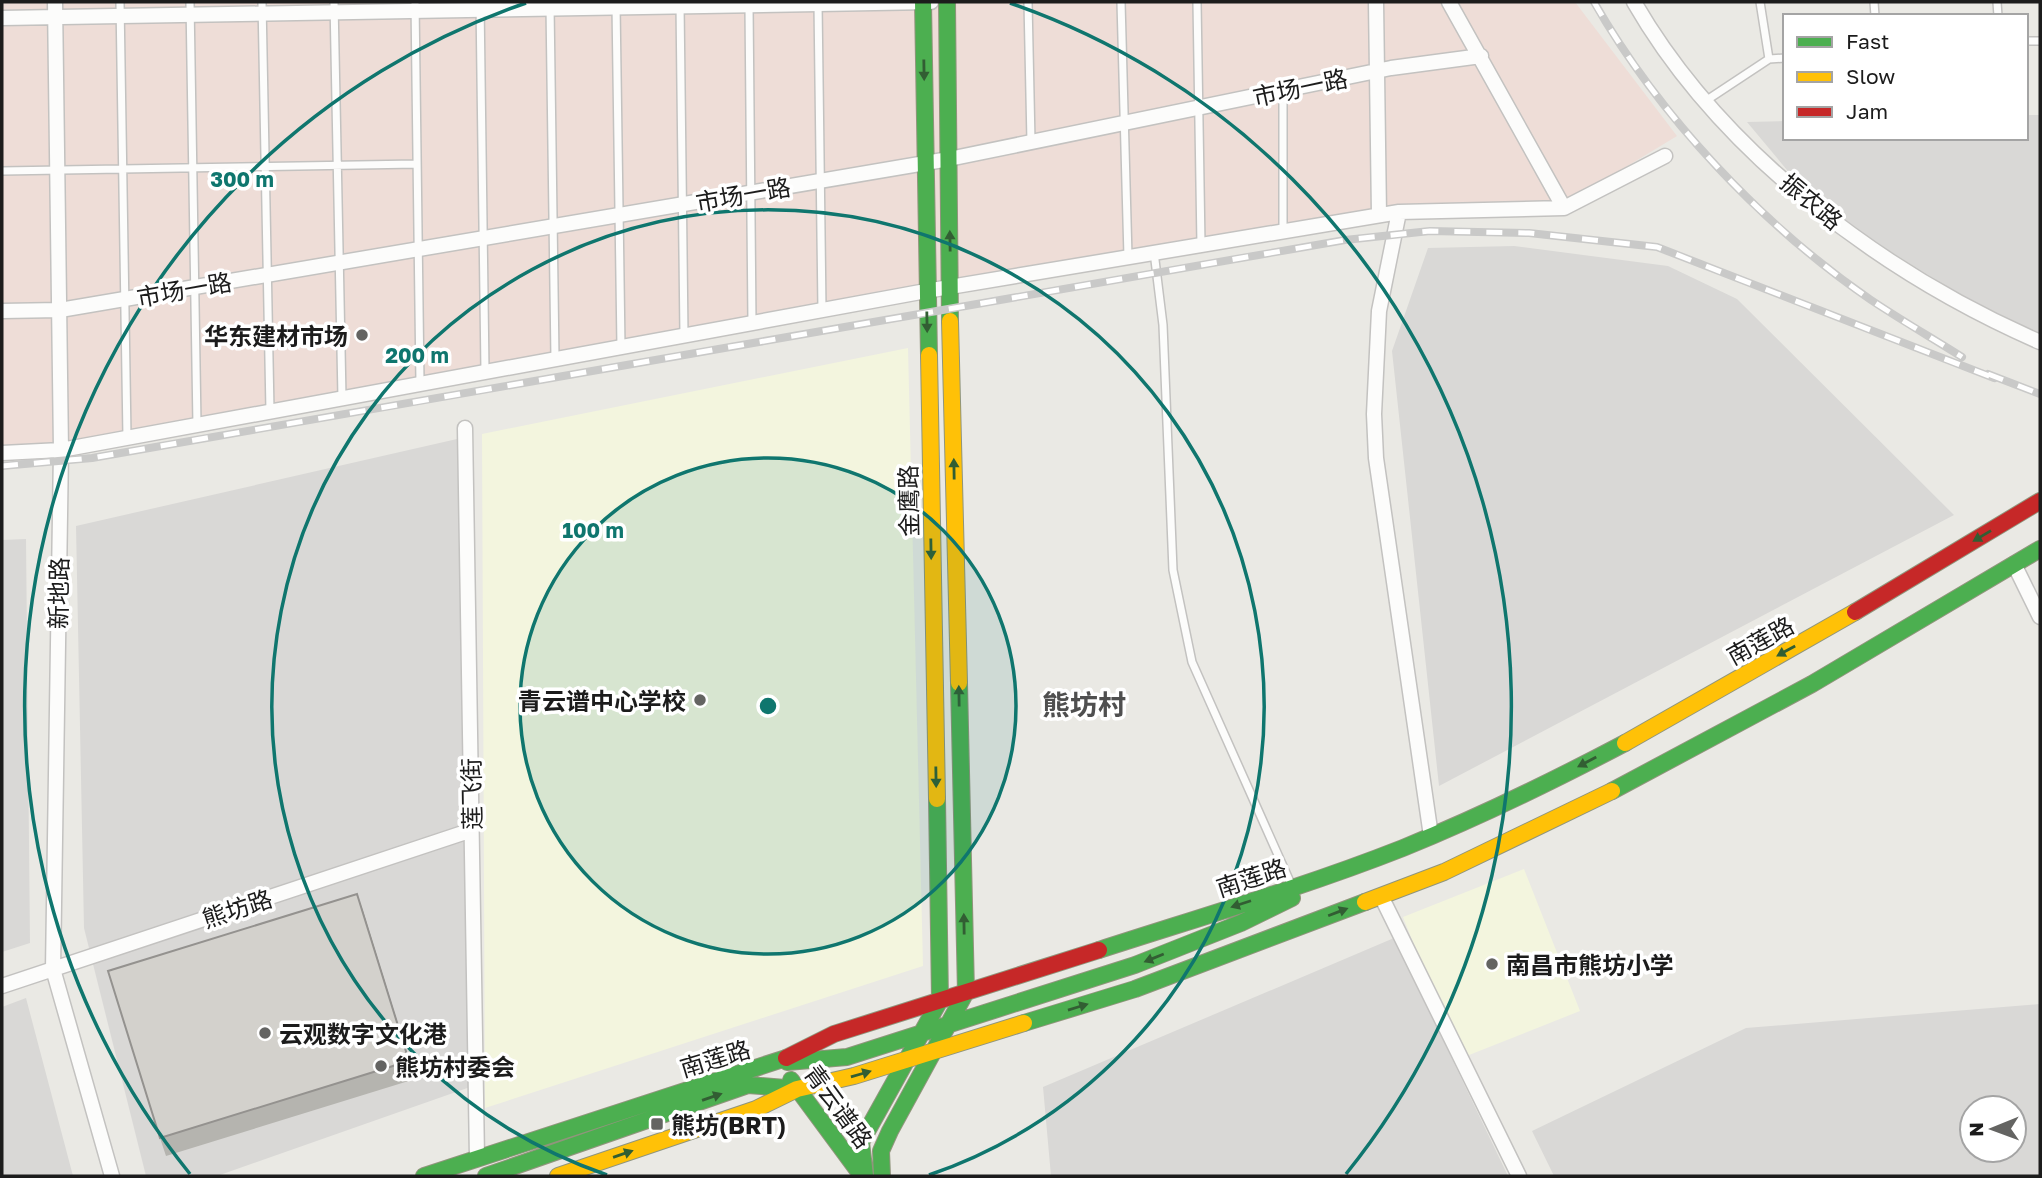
<svg xmlns="http://www.w3.org/2000/svg" width="2042" height="1178" viewBox="0 0 2042 1178" font-family="'Golos Text','Noto Sans SC',sans-serif">
<style>
.residential{fill:#d9d8d6;fill-rule:evenodd}
.commercial{fill:#eeddd7}
.education{fill:#f3f5de}
.lines{fill:none;stroke-linecap:round;stroke-linejoin:round}
.lane-casing{stroke:#c3c2c0;stroke-width:10}
.street-casing{stroke:#c3c2c0;stroke-width:17}
.fast-casing{stroke:#90957c;stroke-width:18}
.slow-casing{stroke:#90957c;stroke-width:18}
.jam-casing{stroke:#90957c;stroke-width:18}
.lane{stroke:#fcfcfb;stroke-width:7}
.street{stroke:#fcfcfb;stroke-width:14}
.fast{stroke:#4caf50;stroke-width:16}
.slow{stroke:#ffc107;stroke-width:16}
.jam{stroke:#c62828;stroke-width:16}
.rail-casing{stroke:#c9c9c8;stroke-width:8}
.rail{stroke:#fff;stroke-width:5;stroke-dasharray:16;stroke-linecap:butt}
.wall{fill:#b5b4af}
.shaded-wall{fill:#94928f}
.building{fill:#d3d1cc;stroke:#94928f;stroke-width:2}
.oneway{fill:#325e33}
.ring{fill:none;stroke:#0f766e;stroke-width:3.5}
.poi-dot{fill:#646462;stroke:#fff;stroke-width:2.5}
.labels{text-anchor:middle;dominant-baseline:central;stroke-width:7;stroke-linejoin:round;paint-order:stroke}
.street-label{font-size:24px;fill:#1c1c1c;stroke:#fff}
.poi-label{font-size:24px;font-weight:bold;fill:#1c1c1c;stroke:#fff;text-anchor:start}
.quarter-label{font-size:28px;font-weight:bold;fill:#4f4f4f;stroke:#fff}
.centre{fill:#0f766e;stroke:#fff;stroke-width:3.5}
.ring-label{font-size:21px;text-anchor:middle;font-weight:bold;fill:#0f766e;stroke:#fff;stroke-width:7;stroke-linejoin:round;paint-order:stroke}
</style>
<rect width="100%" height="100%" fill="#eae9e4"/>
<path class="residential" d="M2026,115H2040V337L2014,328L1872,240L1797,182L1747,122L1785,121V138H2026Z
M1514,246L1668,266L1737,299L1954,515L1439,786L1392,351L1428,248Z
M457,439L473,1086L217,1176H146L84,928L76,526Z
M26,539L30,943L2,952V540Z
M1394,938L1508,1176H1051L1043,1087Z
M26,998L73,1176H2V1007Z
M2040,1004V1176H1554L1532,1131L1746,1028ZM2014,1108V1150H1972V1108Z"/>
<path class="commercial" d="M2,2H1575L1677,136L1563,205L1381,213L2,459Z"/>
<path class="education" d="M908,348L923,966L485,1108L482,434Z
M1524,869L1580,1011L1459,1059L1403,917Z"/>
<g class="lines">
<defs>
<path id="lane" d="M120,2L127,437
M190,2L197,425
M262,2L270,411
M334,2L342,398
M415,2L420,383
M480,2L485,371
M1028,2L1031,142
M1121,2L1128,257
M1197,2L1201,245
M1760,2L1769,59
M1874,2L1875,16
M1997,2L1998,16
M818,3L822,310
M680,4L684,335
M616,5L621,347
M550,6L555,358
M749,6L752,323
M2026,41H2040
M1283,91V231
M1707,100L1769,59L1785,58
M2,171L417,164
M1154,252L1163,325L1173,570L1192,662L1291,884"/>
<path id="street" d="M55,2L61,450L53,969L112,1176
M1376,2L1379,215
M1449,2L1564,208
M1634,2C1721,153 1882,273 2040,342
M2,18L931,2
M1399,212L1379,311L1374,414L1376,458L1431,836
M2,311L60,310L949,159L1391,68L1481,56
M465,428L477,1159
M2,453L61,450L926,291L1399,212L1564,208L1665,156
M2014,564L2040,617
M1381,896L1519,1176
M2,986L472,830"/>
<path id="fast" d="M923,2L929,355
M947,2L950,321
M1612,791L1812,684L2040,549
M1099,950C1201,917 1304,887 1403,848C1479,817 1553,781 1625,743
M1024,1023L1135,989L1365,902
M787,1062L847,1057L1135,965L1241,923L1292,898
M791,1080L862,1176
M424,1176L786,1058
M486,1176L748,1085L797,1089
M865,1176L861,1142L940,1000L937,799
M882,1176L881,1151L890,1131L966,992L959,683"/>
<path id="slow" d="M950,321L959,683
M929,355L937,799
M1625,743L1855,612
M1365,902L1444,872L1612,791
M558,1176L756,1109L797,1089L854,1076L1024,1023"/>
<path id="jam" d="M1855,612L2040,501
M786,1058L834,1034L1099,950"/>
</defs>
<use href="#lane" class="lane-casing"/>
<use href="#street" class="street-casing"/>
<use href="#fast" class="fast-casing"/>
<use href="#slow" class="slow-casing"/>
<use href="#jam" class="jam-casing"/>
<use href="#lane" class="lane"/>
<use href="#street" class="street"/>
<use href="#fast" class="fast"/>
<use href="#slow" class="slow"/>
<use href="#jam" class="jam"/>
<defs>
<path id="rail" d="M1594,2C1660,117 1762,225 1871,300C1901,320 1932,338 1962,357
M1988,374L2040,394
M2,466L92,458L1345,240L1430,231L1529,233L1657,247L1994,378"/>
</defs>
<use href="#rail" class="rail-casing"/>
<use href="#rail" class="rail"/>
</g>
<path class="wall" d="M357,894L415,1079L166,1156L160,1138Z"/>
<path class="shaded-wall" d="M357,894L363,911L415,1079L409,1061Z"/>
<path class="building" d="M357,894L409,1061L160,1138L108,971Z"/>
<defs><path id="oneway-solid" d="M-6-.8H1V-3.2L6.5 0L1 3.2V.8H-6Z" transform="scale(1.75)"/></defs>
<g class="oneway">
<use href="#oneway-solid" transform="translate(924 70) rotate(89)"/>
<use href="#oneway-solid" transform="translate(950 241) rotate(-91)"/>
<use href="#oneway-solid" transform="translate(927 322) rotate(89)"/>
<use href="#oneway-solid" transform="translate(954 469) rotate(-91)"/>
<use href="#oneway-solid" transform="translate(1982 536) rotate(149)"/>
<use href="#oneway-solid" transform="translate(931 549) rotate(89)"/>
<use href="#oneway-solid" transform="translate(1786 651) rotate(151)"/>
<use href="#oneway-solid" transform="translate(959 696) rotate(-91)"/>
<use href="#oneway-solid" transform="translate(1587 762) rotate(152)"/>
<use href="#oneway-solid" transform="translate(936 777) rotate(89)"/>
<use href="#oneway-solid" transform="translate(1241 904) rotate(162)"/>
<use href="#oneway-solid" transform="translate(1338 912) rotate(-21)"/>
<use href="#oneway-solid" transform="translate(964 924) rotate(-91)"/>
<use href="#oneway-solid" transform="translate(1154 958) rotate(158)"/>
<use href="#oneway-solid" transform="translate(1078 1007) rotate(-17)"/>
<use href="#oneway-solid" transform="translate(861 1074) rotate(-16)"/>
<use href="#oneway-solid" transform="translate(712 1097) rotate(-19)"/>
<use href="#oneway-solid" transform="translate(623 1154) rotate(-19)"/>
</g>
<circle cx="768" cy="706" r="248" fill="#0f766e" fill-opacity=".12"/>
<g class="ring">
<circle cx="768" cy="706" r="248"/>
<path d="M607 1175A496 496 0 1 1 929 1175"/>
<path d="M190 1174A744 744 0 0 1 526 3M1010 3A744 744 0 0 1 1346 1174"/>
</g>
<g class="poi-dot">
<circle cx="362" cy="335" r="7"/>
<circle cx="700" cy="700" r="7"/>
<circle cx="1492" cy="964" r="7"/>
<circle cx="265" cy="1033" r="7"/>
<circle cx="381" cy="1066" r="7"/>
<rect x="650" y="1117" width="14" height="14" rx="3.5"/>
</g>
<g class="labels">
<g class="street-label">
<text transform="translate(1300 87) rotate(-12)">市场一路</text>
<text transform="translate(743 194) rotate(-10)">市场一路</text>
<text transform="translate(1812 201) rotate(40)">振农路</text>
<text transform="translate(184 289) rotate(-10)">市场一路</text>
<text transform="translate(908 501) rotate(-91)">金鹰路</text>
<text transform="translate(58 593) rotate(-89)">新地路</text>
<text transform="translate(1760 640) rotate(-29)">南莲路</text>
<text transform="translate(471 794) rotate(-91)">莲飞街</text>
<text transform="translate(1251 877) rotate(-18)">南莲路</text>
<text transform="translate(237 908) rotate(-18)">熊坊路</text>
<text transform="translate(715 1058) rotate(-17)">南莲路</text>
<text transform="translate(839 1106) rotate(54)">青云谱路</text>
</g>
<g class="poi-label">
<text x="348" y="335" text-anchor="end">华东建材市场</text>
<text x="686" y="700" text-anchor="end">青云谱中心学校</text>
<text x="1506" y="964">南昌市熊坊小学</text>
<text x="279" y="1033">云观数字文化港</text>
<text x="395" y="1066">熊坊村委会</text>
<text x="671" y="1124">熊坊(BRT)</text>
</g>
<g class="quarter-label">
<text x="1084" y="704">熊坊村</text>
</g>
</g>
<circle cx="768" cy="706" r="10" class="centre"/>
<g class="ring-label">
<text x="242" y="187">300 m</text>
<text x="417" y="363">200 m</text>
<text x="593" y="538">100 m</text>
</g>
<rect width="2042" height="1178" fill="none" stroke="#1c1c1c" stroke-width="7"/>
<rect x="1783" y="14" width="245" height="126" fill="#ffffff" stroke="#a4a4a4" stroke-width="2"/>
<rect x="1797" y="37" width="35" height="10" fill="#4caf50" stroke="#a4a4a4" stroke-width="2"/>
<text x="1846" y="49" font-size="21" fill="#1c1c1c">Fast</text>
<rect x="1797" y="72" width="35" height="10" fill="#ffc107" stroke="#a4a4a4" stroke-width="2"/>
<text x="1846" y="84" font-size="21" fill="#1c1c1c">Slow</text>
<rect x="1797" y="107" width="35" height="10" fill="#c62828" stroke="#a4a4a4" stroke-width="2"/>
<text x="1846" y="119" font-size="21" fill="#1c1c1c">Jam</text>
<g transform="translate(1993 1129) rotate(269)"><circle r="33" fill="#ffffff" stroke="#a4a4a4" stroke-width="2"/>
<path d="M0-5L12 26L0 18L-12 26Z" fill="#646462"/>
<text y="-10" font-size="19" font-weight="bold" text-anchor="middle" fill="#1c1c1c">N</text>
</g>
</svg>
